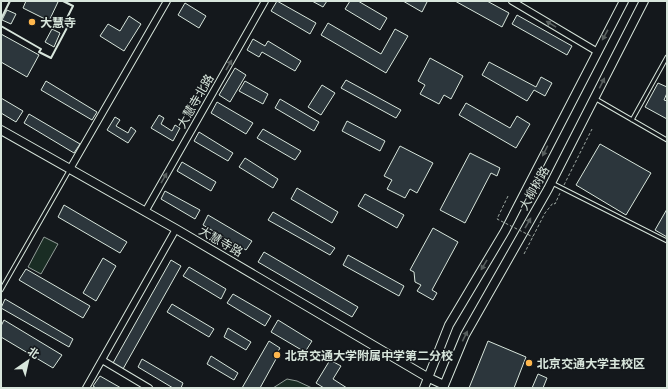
<svg xmlns="http://www.w3.org/2000/svg" width="668" height="389" viewBox="0 0 668 389" font-family="Quicksand,'Noto Sans SC',sans-serif">
<style>
.green{fill:#1a2d24;stroke:#939e99}
.building{fill:#2c363c;stroke:#d8e6dc}
.lines{fill:none;stroke-linecap:round;stroke-linejoin:round}
.lane-casing{stroke:#d8e6dc;stroke-width:5}
.street-casing{stroke:#d8e6dc;stroke-width:8}
.secondary-casing{stroke:#d8e6dc;stroke-width:10}
.path{stroke:#9da8a2;stroke-width:1;stroke-dasharray:3 2;stroke-linecap:butt}
.lane{stroke:#14181c;stroke-width:3}
.street{stroke:#14181c;stroke-width:6}
.secondary{stroke:#14181c;stroke-width:8}
.path-bridge{stroke:#9da8a2;stroke-width:1;stroke-dasharray:3 2;stroke-linecap:butt}
.wall{stroke:#d8e6dc;stroke-width:2}
.oneway{fill:#59605f}
.poi-dot{fill:#ffb74d;stroke:#14181c;stroke-width:1.5}
.labels{text-anchor:middle;dominant-baseline:central;stroke-width:3;stroke-linejoin:round;paint-order:stroke}
.poi-label{font-size:12px;font-weight:bold;fill:#d8e6dc;stroke:#14181c;text-anchor:start}
.street-label{font-size:12px;fill:#d8e6dc;stroke:#14181c}
</style>
<rect width="100%" height="100%" fill="#14181c"/>
<path class="green" d="M44,237L58,244L41,274L28,267Z
M287,379L297,381L312,388H273Z"/>
<path class="building" d="M26,1H55L58,2L49,21L23,8Z
M277,1L316,23L310,34L271,11Z
M312,1H327L323,7Z
M350,1H358L387,18L380,30L345,9Z
M403,1H426L427,2L422,12Z
M455,1H487L509,13L502,27Z
M185,3L206,16L199,28L178,15Z
M7,10L16,14L11,24L2,20Z
M517,15L572,46L567,55L512,24Z
M129,16L141,24L124,51L100,36L108,24L120,31Z
M328,23L381,54L395,29L408,36L386,73L321,35Z
M52,29L60,33L54,47L45,42Z
M1,34L39,55L27,77L1,62Z
M253,39L265,46L268,41L301,61L295,71L262,52L259,57L247,50Z
M430,58L463,76L451,99L444,95L439,104L420,94L425,85L418,81Z
M489,62L536,87L541,77L552,83L545,96L534,90L527,101L482,75Z
M235,68L246,75L230,102L219,95Z
M346,80L401,110L396,118L341,88Z
M46,81L97,112L92,120L41,90Z
M245,81L268,94L263,104L239,91Z
M658,83L667,87V93L664,100L667,101V119L645,107Z
M322,85L335,93L321,115L308,107Z
M1,98L23,111L16,122L1,113Z
M280,99L319,122L314,131L275,108Z
M217,102L253,123L246,134L211,113Z
M466,103L510,128L517,116L530,124L516,148L459,115Z
M29,114L80,144L74,153L24,123Z
M159,115L164,118L161,124L172,131L175,125L180,128L173,141L151,128Z
M115,117L120,120L116,126L128,133L131,127L136,131L128,143L107,130Z
M347,121L385,141L380,151L342,131Z
M263,129L301,151L295,160L257,138Z
M199,132L233,153L228,161L194,141Z
M600,144L651,173L626,215L576,185Z
M400,146L433,163L417,193L410,189L405,198L387,189L392,180L384,176Z
M470,153L500,168L497,176L491,173L465,223L440,210Z
M245,158L278,179L273,188L239,167Z
M182,162L216,182L211,191L177,171Z
M297,188L338,212L332,223L291,199Z
M165,191L200,210L195,219L161,199Z
M365,194L404,215L397,228L358,206Z
M64,205L127,242L120,253L58,217Z
M667,209V237L655,230Z
M273,212L335,248L330,255L268,220Z
M208,215L252,241L246,250L203,225Z
M433,228L458,242L432,290L437,293L433,300L417,291L421,285L415,282L414,272L410,270Z
M264,252L358,307L352,317L258,262Z
M348,255L404,286L399,296L343,265Z
M103,258L116,266L96,301L83,293Z
M171,260L181,266L123,369L113,363Z
M189,267L226,289L221,299L183,276Z
M26,269L90,306L83,318L19,280Z
M233,294L271,316L265,326L227,303Z
M5,299L73,339L69,347L1,308Z
M172,304L214,329L209,337L167,312Z
M4,320L62,355L53,368L1,337V326Z
M278,320L312,341L305,352L271,332Z
M228,328L251,342L246,350L224,337Z
M269,341L280,348L274,358L276,359L260,388H242Z
M488,341L526,357L514,388H469Z
M211,356L238,373L234,380L207,364Z
M142,359L183,383L181,388H173L138,367Z
M330,360L341,366L333,379L347,388H324L316,383Z
M538,374L547,378L543,388H532Z
M100,376L121,388H96L93,386Z"/>
<g class="lines">
<defs>
<path id="lane" d="M596,99L667,140
M632,120L667,57
M552,183L667,241
M1,290L70,169"/>
<path id="street" d="M512,1L596,51
M70,169L167,1
M145,212L265,1
M102,360L149,388
M86,388L176,229"/>
<path id="secondary" d="M1,130L176,229L427,377L444,385
M424,388L449,325L505,231L624,1
M443,388L465,335L548,189L644,1"/>
</defs>
<use href="#lane" class="lane-casing"/>
<use href="#street" class="street-casing"/>
<use href="#secondary" class="secondary-casing"/>
<path class="path" d="M564,185L592,129
M524,254L545,213L553,203L555,204L560,193"/>
<use href="#lane" class="lane"/>
<use href="#street" class="street"/>
<use href="#secondary" class="secondary"/>
<path class="path-bridge" d="M508,196L497,219L533,237"/>
<path class="wall" d="M1,19L10,1
M1,26L41,49L39,52L51,58L70,22L66,20L73,6L63,1"/>
</g>
<defs><path id="oneway-solid" d="M-6-.8H1V-3.2L6.5 0L1 3.2V.8H-6Z"/></defs>
<g class="oneway">
<use href="#oneway-solid" transform="translate(551 24) rotate(-149)"/>
<use href="#oneway-solid" transform="translate(605 35) rotate(119)"/>
<use href="#oneway-solid" transform="translate(229 65) rotate(-60)"/>
<use href="#oneway-solid" transform="translate(602 83) rotate(-63)"/>
<use href="#oneway-solid" transform="translate(545 151) rotate(117)"/>
<use href="#oneway-solid" transform="translate(164 178) rotate(-60)"/>
<use href="#oneway-solid" transform="translate(528 223) rotate(-60)"/>
<use href="#oneway-solid" transform="translate(484 265) rotate(121)"/>
<use href="#oneway-solid" transform="translate(465 336) rotate(-64)"/>
</g>
<g class="poi-dot">
<circle cx="32" cy="22" r="4"/>
<circle cx="277" cy="355" r="4"/>
<circle cx="529" cy="363" r="4"/>
</g>
<g class="labels">
<g class="poi-label">
<text x="40" y="22">大慧寺</text>
<text x="285" y="355">北京交通大学附属中学第二分校</text>
<text x="537" y="363">北京交通大学主校区</text>
</g>
<g class="street-label">
<text transform="translate(195 101) rotate(-60)">大慧寺北路</text>
<text transform="translate(534 188) rotate(-61)">大柳树路</text>
<text transform="translate(221 241) rotate(30)">大慧寺路</text>
</g>
</g>
<rect width="668" height="389" fill="none" stroke="#d8e6dc" stroke-width="4"/>
<g transform="translate(28 361) rotate(34)" stroke="#14181c" stroke-width="3" paint-order="stroke">
<path d="M0-3L7 15L0 10L-7 15Z" fill="#d8e6dc"/>
<text y="-6" font-size="11" font-weight="bold" text-anchor="middle" fill="#d8e6dc">北</text>
</g>
</svg>
